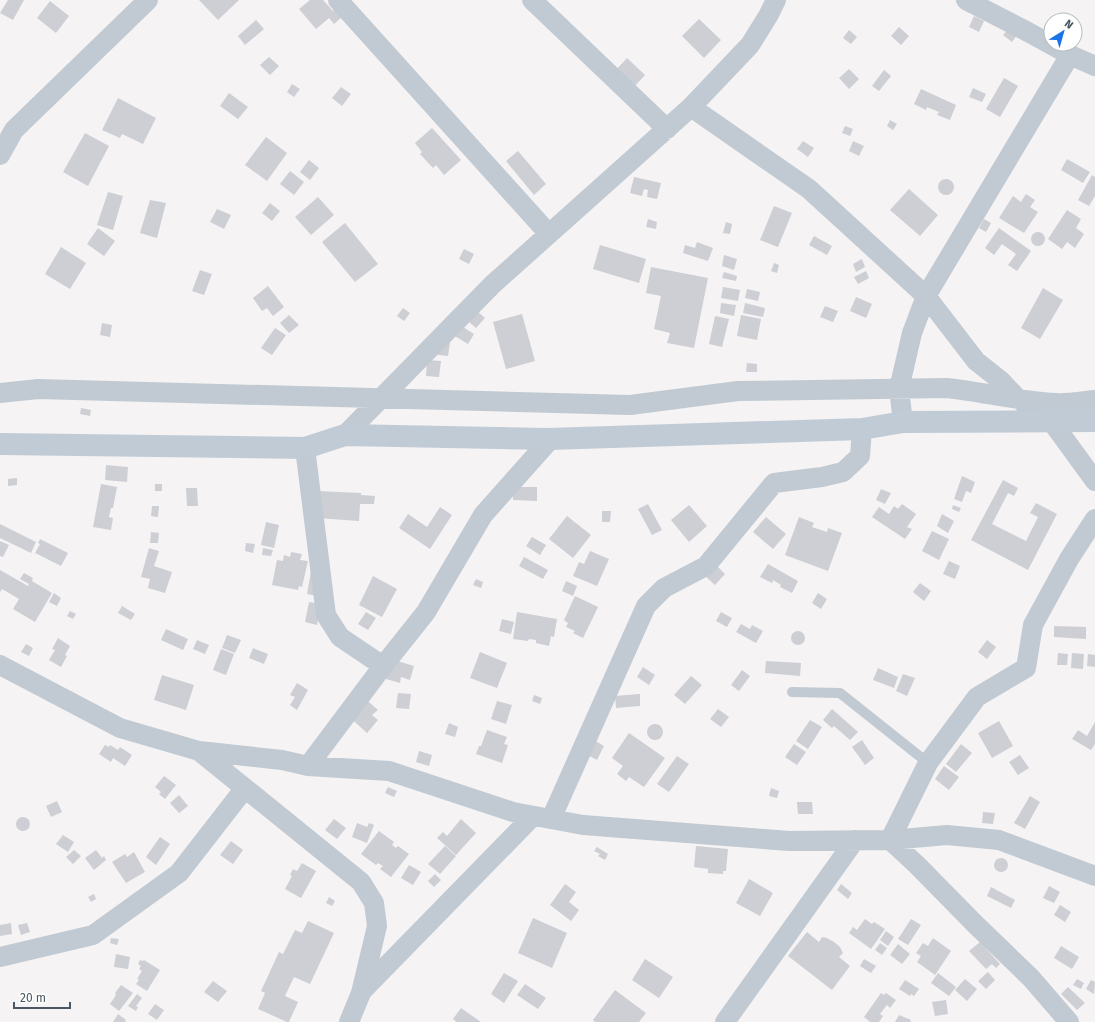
<svg xmlns="http://www.w3.org/2000/svg" width="1095" height="1022" viewBox="0 0 1095 1022" font-family="'Fira Sans',sans-serif">
<style>
.building{fill:#cdcfd5}
.lines{fill:none;stroke-linecap:round;stroke-linejoin:round}
.lane{stroke:#c1cad2;stroke-width:10}
.street{stroke:#c1cad2;stroke-width:20}
.secondary{stroke:#c1cbd6;stroke-width:22}
</style>
<rect width="100%" height="100%" fill="#f5f3f3"/>
<path class="building" d="M8,0H24L13,20L0,13Z
M199,0H239L218,20Z
M310,0H323L333,11L335,9L342,17L334,24L329,18L316,29L299,9Z
M50,1L69,16L56,33L37,18Z
M974,16L984,21L979,32L969,27Z
M699,19L721,40L704,58L682,36Z
M256,20L264,29L245,45L238,36Z
M899,27L909,36L901,45L891,36Z
M1008,29L1017,35L1012,42L1003,35Z
M849,30L857,37L851,44L843,38Z
M269,57L279,66L270,75L260,65Z
M627,58L645,75L632,89L614,72Z
M849,69L859,79L849,89L839,78Z
M884,70L891,76L879,91L872,86Z
M1004,78L1018,86L1000,117L986,109Z
M292,84L300,89L294,97L287,92Z
M341,87L351,94L342,106L332,98Z
M973,88L986,94L982,102L969,97Z
M921,89L956,105L950,120L937,115L939,112L927,107L926,110L914,104Z
M229,93L248,107L238,119L220,106Z
M118,98L156,118L143,144L122,134L120,138L102,130Z
M890,120L897,124L893,130L887,126Z
M845,126L853,129L850,136L842,133Z
M432,128L461,160L444,175L436,165L433,168L420,154L422,152L415,143Z
M85,133L109,146L88,186L63,172Z
M266,137L287,153L267,181L245,165Z
M803,141L814,148L808,157L797,149Z
M853,141L864,146L859,156L849,151Z
M518,151L546,184L534,195L506,161Z
M1067,159L1090,172L1083,183L1061,170Z
M309,160L319,168L310,180L300,172Z
M290,171L304,182L294,195L280,184Z
M1092,175L1095,177V196L1089,206L1078,200Z
M634,177L661,183L657,199L647,197L648,190L644,189L642,196L630,193Z
M938 187a8 8 0 1 1 16 0a8 8 0 1 1-16 0Z
M909,189L938,215L920,236L890,210Z
M108,192L123,196L113,230L97,225Z
M1026,194L1035,200L1030,207L1038,212L1024,233L999,218L1013,196L1021,202Z
M318,197L334,215L311,235L295,217Z
M150,200L166,203L157,238L140,233Z
M270,203L280,211L272,221L262,213Z
M774,206L792,213L778,247L760,240Z
M217,209L231,215L224,229L210,222Z
M1067,210L1081,219L1076,228L1084,234L1075,248L1067,242L1062,249L1048,239Z
M648,219L657,222L656,229L646,227Z
M984,219L991,223L986,232L979,228Z
M726,222L732,224L730,234L723,233Z
M345,223L378,264L355,282L322,242Z
M98,228L115,241L104,256L87,244Z
M999,228L1031,251L1017,271L1008,265L1016,254L1002,244L994,255L985,248Z
M1031 239a7 7 0 1 1 14 0a7 7 0 1 1-14 0Z
M814,236L832,246L827,255L809,245Z
M697,242L713,248L708,261L683,253L685,245L695,248Z
M600,245L646,259L639,283L593,269Z
M61,247L86,263L70,289L45,274Z
M464,249L474,254L469,264L459,259Z
M724,255L737,259L734,270L722,266Z
M862,259L865,267L856,272L853,264Z
M774,263L779,265L777,273L771,271Z
M651,267L708,278L694,348L667,343L670,333L654,329L661,296L646,293Z
M200,270L212,274L204,295L192,291Z
M866,271L869,278L858,284L854,277Z
M724,272L737,276L736,281L722,278Z
M268,286L284,307L273,316L267,308L262,311L253,298Z
M723,287L740,290L738,301L721,298Z
M1043,288L1063,300L1040,339L1021,328Z
M747,289L760,292L758,301L745,298Z
M856,297L872,304L866,318L850,311Z
M721,303L736,305L734,316L720,313Z
M745,303L765,308L763,317L743,313Z
M825,306L838,311L833,322L820,317Z
M403,308L410,313L404,321L397,316Z
M478,312L485,318L476,328L469,322Z
M522,314L535,361L506,369L493,322Z
M289,315L299,325L289,333L280,323Z
M741,315L761,319L757,340L737,336Z
M715,316L729,319L722,347L709,344Z
M102,323L112,325L110,337L100,335Z
M460,325L474,334L468,344L453,335Z
M275,328L286,335L272,355L261,348Z
M439,342L450,343L448,356L438,355Z
M427,360L441,361L439,377L426,376Z
M747,363L757,364V372H746Z
M81,408L91,410L90,416L80,414Z
M106,465L128,467L127,482L105,480Z
M962,476L975,482L971,493L966,491L962,502L954,499Z
M17,478V485L8,486V479Z
M1003,480L1018,488L1014,496L1008,493L992,524L1026,541L1038,517L1030,513L1036,503L1057,514L1028,570L971,540Z
M101,484L117,487L113,508H111L109,517L113,518L111,530L93,527Z
M155,484H162V491H155Z
M513,487H537V501L513,500Z
M186,488H197L198,506H187Z
M881,489L891,493L885,504L876,500Z
M318,491L361,493V495L375,496L374,504H360L359,521L317,518Z
M648,504L662,530L652,535L638,509Z
M902,504L916,514L907,527L912,529L905,539L872,517L879,507L889,514L894,506L898,509Z
M689,505L707,526L689,542L671,520Z
M953,505L961,508L959,512L952,509Z
M152,506H159L158,517L151,516Z
M440,507L452,515L430,549L399,528L408,514L427,527Z
M602,511H611L610,522H602Z
M942,514L954,521L948,533L937,526Z
M567,516L591,535L573,558L549,539Z
M766,517L786,534L773,549L753,532Z
M799,517L814,523L812,527L827,532L828,528L842,533L828,571L785,555Z
M266,522L279,525L274,548L261,545Z
M0,524L36,542L31,553L0,538Z
M932,531L949,539L939,560L922,551Z
M151,532L159,533L158,543H150Z
M532,537L546,545L540,555L526,546Z
M40,539L68,553L61,566L35,553L40,544L38,543Z
M0,541L9,545L3,557L0,556Z
M246,543L255,544L253,553L245,551Z
M149,548L159,551L154,566L172,572L165,593L148,588L150,579L141,577Z
M263,548L273,550L271,556L262,555Z
M590,551L609,559L597,586L573,576L579,562L584,564Z
M291,552L302,554L300,560L308,561L302,587L299,586L298,590L272,585L277,560L283,561L284,555L290,557Z
M524,557L548,570L543,579L519,566Z
M949,561L960,566L955,579L943,574Z
M768,564L798,581L792,593L780,587L781,585L773,580L772,583L760,577Z
M716,565L725,574L715,585L705,576Z
M0,570L28,586L29,584L20,579L24,573L33,578L32,581L52,593L35,622L13,609L19,599L2,589L0,592Z
M311,571L317,596L307,594Z
M373,576L397,589L382,617L359,605Z
M476,579L483,582L481,588L473,585Z
M566,581L577,586L573,596L562,591Z
M920,583L931,591L924,601L913,592Z
M54,593L61,598L57,606L49,602Z
M818,593L827,599L821,609L812,603Z
M575,596L598,607L583,638L573,633L575,631L566,627L568,623L564,620Z
M309,602L321,604L317,625L305,622Z
M122,606L135,614L131,620L118,613Z
M70,611L76,614L73,619L67,616Z
M366,612L376,618L368,630L358,624Z
M517,612L557,619L554,637L551,636L549,646L536,643V640L529,639L528,641L513,639Z
M721,612L732,618L727,627L716,621Z
M502,619L514,622L511,634L499,631Z
M741,624L750,629L752,625L763,631L756,643L736,632Z
M1054,626L1086,627V639L1054,637Z
M166,629L188,639L183,650L161,640Z
M791 638a7 7 0 1 1 14 0a7 7 0 1 1-14 0Z
M227,635L241,640L235,653L222,648Z
M58,638L70,646L65,655L67,656L61,667L49,660L55,650L52,649Z
M197,640L209,645L205,654L193,649Z
M987,640L996,647L987,659L978,652Z
M26,644L33,648L29,656L21,652Z
M253,648L268,654L264,664L249,658Z
M221,649L234,654L226,675L213,670Z
M480,652L507,663L497,688L470,678Z
M1058,653L1068,654L1067,665H1057Z
M1072,653L1084,654L1083,669L1071,668Z
M1088,654L1095,655V667L1087,666Z
M391,659L414,666L410,680L401,677L400,683L386,679Z
M766,661L801,663L800,676L765,673Z
M643,667L655,675L649,685L637,677Z
M878,668L898,677L894,688L873,680Z
M742,670L750,676L739,691L731,685Z
M903,674L915,678L907,696L896,691Z
M162,675L194,685L186,710L154,700Z
M691,676L702,685L685,704L674,695Z
M297,683L308,690L297,710L290,705L295,697L290,695Z
M398,693L411,694L409,709L396,708Z
M640,694V706L616,708L615,696Z
M361,695L378,710L372,715L378,720L367,733L345,713Z
M534,695L542,698L540,704L532,701Z
M497,701L512,705L506,724L491,719Z
M718,709L729,717L721,727L710,719Z
M832,709L858,732L850,740L834,726L832,728L823,720Z
M810,720L822,727L808,749L796,741Z
M999,721L1013,746L992,758L978,733Z
M1095,722V744L1091,750L1072,739L1078,730L1087,736Z
M449,723L458,727L455,737L445,734Z
M647 732a8 8 0 1 1 16 0a8 8 0 1 1-16 0Z
M487,730L507,737L504,744L508,745L502,763L476,754L479,746H481Z
M629,733L665,758L644,787L629,777L626,781L617,774L623,766L612,758Z
M590,738L604,746L597,760L582,752Z
M862,740L874,758L865,765L852,747Z
M794,744L806,752L797,765L785,757Z
M961,744L972,753L956,772L946,764Z
M105,745L109,747L110,745L118,750L120,747L132,755L125,766L113,758L111,762L99,754Z
M419,751L432,755L429,766L416,762Z
M1020,755L1029,768L1018,775L1009,762Z
M677,756L689,764L669,792L657,784Z
M944,766L959,777L949,790L935,779Z
M164,776L176,785L165,799L159,794L161,792L155,787Z
M388,787L397,791L394,797L385,793Z
M771,788L779,791L777,798L769,796Z
M179,795L188,806L179,813L170,803Z
M1030,796L1040,802L1025,829L1014,823Z
M57,801L62,812L51,817L46,806Z
M797,802H812L813,814H798Z
M983,812L995,813L993,824L982,823Z
M16 824a7 7 0 1 1 14 0a7 7 0 1 1-14 0Z
M334,819L346,828L337,839L325,830Z
M461,819L476,833L456,855L437,838L443,832L447,836Z
M357,823L367,827L369,823L374,825L367,843L352,837Z
M379,831L394,842L392,845L396,848L398,846L409,854L391,877L380,869L383,866L378,863L376,865L361,854Z
M63,835L74,842L68,852L56,844Z
M160,837L170,844L156,865L146,857Z
M231,841L243,850L233,864L220,855Z
M445,846L456,856L440,874L428,864Z
M696,846L728,849L726,871H723V874L708,873V869L694,867Z
M597,847L608,854L605,860L598,856L600,854L594,851Z
M74,850L81,856L73,864L66,857Z
M96,850L102,858L104,856L106,860L94,870L85,858Z
M134,852L145,872L126,883L112,862L125,854L127,857Z
M994 865a7 7 0 1 1 14 0a7 7 0 1 1-14 0Z
M302,863L316,871L301,898L285,889L292,876L290,875L293,869L297,871Z
M409,865L421,872L413,885L401,878Z
M435,874L441,880L434,887L428,881Z
M749,879L773,893L760,916L736,903Z
M565,884L576,892L569,902L579,910L571,921L550,905Z
M841,884L852,893L848,899L837,890Z
M1049,886L1060,892L1054,903L1043,898Z
M991,887L1015,900L1011,908L987,896Z
M94,894L96,899L91,902L88,897Z
M329,897L335,901L332,906L326,903Z
M1060,905L1071,912L1065,922L1054,915Z
M533,918L567,933L552,968L518,953Z
M865,919L872,924L874,922L885,929L871,949L849,933L853,927L857,930Z
M911,919L921,925L908,945L898,939Z
M308,921L334,933L310,984L294,977L285,996L298,1002L289,1022H287L258,1009L265,993L261,991L279,952L283,954L295,930L302,933Z
M11,923L12,934L0,936V925Z
M27,923L30,932L21,935L18,925Z
M886,931L894,937L888,946L880,940Z
M807,932L819,942L822,937L827,938L834,942L840,947L843,953L839,957L850,966L832,990L788,956Z
M111,938L119,939L117,945L110,943Z
M933,938L951,951L935,975L917,962L921,956L916,953L923,943L928,946Z
M980,942L1000,964L996,968L992,964L986,969L969,951Z
M880,943L887,948L882,955L875,950Z
M898,944L910,954L902,964L890,955Z
M1061,946L1079,957L1072,969L1054,958Z
M116,954L130,957L128,969L114,967Z
M645,959L673,977L659,998L632,980Z
M864,959L876,966L871,973L860,966Z
M140,960L143,961L144,960L160,970L147,991L136,984L139,980L137,979L142,971L139,969L141,966L138,964Z
M988,972L995,980L986,989L978,981Z
M504,973L518,981L504,1003L491,994Z
M938,973L956,987L949,996L931,983Z
M965,979L977,989L967,1001L955,990Z
M1077,979L1084,983L1081,989L1073,985Z
M905,980L919,989L914,996L911,994L910,996L899,989Z
M1091,980L1095,982L1094,994L1086,989Z
M213,981L227,991L218,1002L204,992Z
M525,984L546,998L538,1009L517,995Z
M121,985L133,993L119,1011L110,1004L116,995L115,993Z
M1068,987L1085,1003L1077,1010L1061,994Z
M615,990L646,1013L639,1022H595L593,1020Z
M881,993L884,995L886,993L896,1000L890,1008L887,1005L880,1014L883,1016L879,1022H870L864,1017Z
M137,994L142,998L136,1006L138,1007L136,1011L128,1006Z
M946,1000L948,1014L935,1016L932,1002Z
M155,1004L164,1010L157,1020L148,1014Z
M461,1008L481,1022H457L453,1019Z
M118,1014L126,1020L125,1022H113Z
M899,1015L911,1020L910,1022H895Z"/>
<g class="lines">
<path class="lane" d="M792,692L840,693L928,763"/>
<path class="street" d="M338,0L549,234
M532,0L667,129
M966,0L1028,32L1070,55L1095,66
M691,107L809,189L926,296L976,361L1000,380L1018,399L1052,422L1095,481
M0,155L14,130L148,0
M0,393L38,389L630,405L738,391L947,388C983,392 1018,401 1055,403C1068,404 1082,401 1095,400
M903,422L899,389L912,333L926,296L1070,55
M345,435L492,285L691,107L750,45L768,16L776,0
M305,448L326,615L340,637L383,666
M0,665L120,728L199,751L282,760L308,766L389,771L513,812L583,825L789,841L890,840L947,835L999,840L1095,876
M199,751L361,882L374,903L377,926L361,993L349,1022
M308,766L383,666L426,612L483,515L547,443L548,439
M551,819L646,606L664,588L706,566L774,483L822,477L843,472L860,456L862,429
M0,957L93,935L179,873L245,788
M361,992L533,816
M725,1022L855,840
M1069,1022L1031,978L975,924L917,865L890,840L928,763L977,697L1026,668L1033,625L1069,559L1095,519"/>
<path class="secondary" d="M0,444L305,448L345,435L548,439L862,429L903,422L1095,421"/>
</g>
<g transform="translate(1063 32) rotate(37)"><circle r="19" fill="#ffffff" stroke="#b7bbc0"/>
<path d="M0-3L7 15L0 10L-7 15Z" fill="#1a73e8"/>
<text y="-6" font-size="11" font-weight="bold" text-anchor="middle" fill="#4a5661">N</text>
</g>
<path d="M14 1002v6h56v-6" fill="none" stroke="#4a5661" stroke-width="2"/>
<text x="20" y="1002" font-size="12" fill="#4a5661" stroke="#ffffff" stroke-width="3" paint-order="stroke">20 m</text>
</svg>
